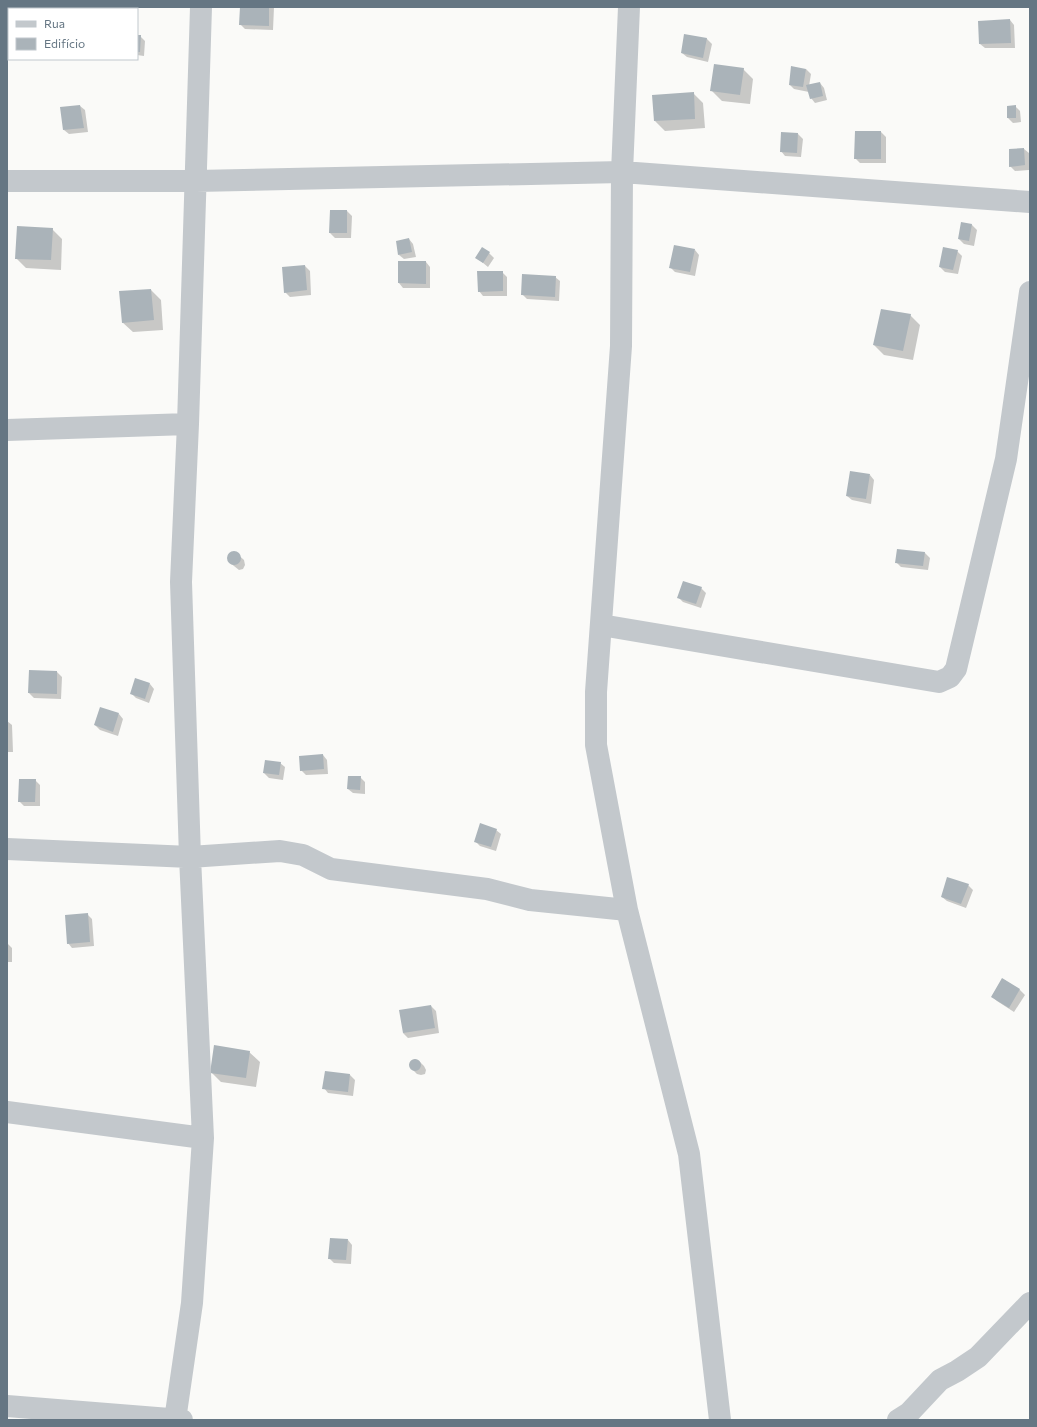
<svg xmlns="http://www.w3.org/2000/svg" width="1037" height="1427" viewBox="0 0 1037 1427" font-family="Commissioner,sans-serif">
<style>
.shadow{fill:#0003}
.building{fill:#aab3b9}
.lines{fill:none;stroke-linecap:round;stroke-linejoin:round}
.minor{stroke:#c3c8cc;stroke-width:22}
</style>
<rect width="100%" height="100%" fill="#fafaf8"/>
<path class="shadow" d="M241,7H274L273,30L245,29L240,24Z
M1010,20L1014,25L1015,48H985L980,44Z
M685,35L707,39L712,44L708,62L687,57L682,53Z
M137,36H140L145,41L144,56L137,55Z
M743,69L753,79L750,104L722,101L712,91Z
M806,69L811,74L809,86L820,83L824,88L827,100L815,103L811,98L809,92L794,89L790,85Z
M693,93L703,103L705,128L665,131L655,121Z
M80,106L85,110L88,132L69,134L64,130Z
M1015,106L1020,111L1021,122L1013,123L1008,118Z
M856,132H881L886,137V163H860L855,158Z
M798,134L803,139L801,157L785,156L781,151Z
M1024,149L1029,153V170L1015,171L1010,166Z
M330,211H347L352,216L351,238H335L330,233Z
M962,223L972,225L977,230L974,246L964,244L959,239Z
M52,229L62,239L61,270L26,268L16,258Z
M409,239L413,244L416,257L404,259L399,255Z
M695,250L699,255L695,276L675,272L670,267Z
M957,251L962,256L958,274L945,272L940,267Z
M489,253L494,258L488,267L477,258Z
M399,262H426L430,267V288H403L399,283Z
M305,266L310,271L311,295L290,297L285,292Z
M502,272L507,277V296H483L479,291Z
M555,277L560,281L559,301L527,299L522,294Z
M151,290L161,300L163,330L133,332L122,322Z
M910,315L920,325L913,360L884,355L874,345Z
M870,475L874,480L871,504L852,500L847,496Z
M235,552L244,560L245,565L243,569L239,570L229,562L228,558L231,554Z
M925,553L930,558L928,570L901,567L896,562Z
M701,588L706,593L701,608L683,602L678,597Z
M30,671L57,672L62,677L61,699L34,698L29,693Z
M150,684L154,689L149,703L136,698L131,693Z
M119,714L123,719L118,736L100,730L95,725Z
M7,721L12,725L13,752H7Z
M323,755L327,760L328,774L306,775L301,770Z
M280,763L285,767L283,780L269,778L264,773Z
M360,777L365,782V794L353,793L348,789Z
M35,780L40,785V806H24L19,801Z
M496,830L501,834L496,851L480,846L475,841Z
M968,885L973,890L966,908L947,901L942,897Z
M87,914L92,919L94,946L72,948L68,943Z
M7,943L12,948V962H7Z
M1003,979L1020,990L1025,995L1014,1012L997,1001L992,996Z
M431,1006L436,1011L439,1033L408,1038L403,1033Z
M249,1052L260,1062L256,1087L221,1082L211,1072Z
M415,1059L419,1061L424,1066L426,1070L425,1074L421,1075L417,1074L412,1069L410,1065L411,1061Z
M350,1075L355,1080L353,1096L328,1093L324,1088Z
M348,1240L352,1245L351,1264L334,1263L329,1258Z"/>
<path class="building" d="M240,7H269V26L239,25Z
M1010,19L1011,43L979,44L978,21Z
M684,34L707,38L703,58L681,53Z
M137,35H141L140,52H137Z
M714,64L744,68L740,95L710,91Z
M791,66L806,69L803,87L789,85Z
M820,82L823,96L810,99L806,85Z
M694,92L695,119L654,121L652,95Z
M80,105L84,128L63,130L60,107Z
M1016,105V118H1007V106Z
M855,131H881V159H854Z
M781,132L798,133L797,153L780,152Z
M1024,148L1025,165L1009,167V149Z
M330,210H347V233H329Z
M961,222L972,224L969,241L958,239Z
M17,226L53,228L51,260L15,259Z
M409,238L412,252L398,255L396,241Z
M674,245L695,249L690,272L669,268Z
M482,247L490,252L483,263L475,258Z
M943,247L958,250L953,270L939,267Z
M398,261H426V284L398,283Z
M305,265L307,290L284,293L282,267Z
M477,271H503V291L478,292Z
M522,274L556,276L555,297L521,295Z
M151,289L154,320L122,323L119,291Z
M881,309L911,314L903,351L873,345Z
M850,471L870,474L866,499L846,496Z
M897,549L925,552L923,566L895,563Z
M227 558a7 7 0 1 1 14 0a7 7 0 1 1-14 0Z
M683,581L702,587L696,604L677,598Z
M29,670L57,671V694L28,693Z
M135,678L150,683L145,699L130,694Z
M100,707L119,713L113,732L94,725Z
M323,754L324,769L300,771L299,756Z
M265,760L281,762L279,775L263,773Z
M348,776H361L360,790L347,789Z
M19,779H36L35,802H18Z
M480,823L497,829L491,847L474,842Z
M947,877L969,884L961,904L941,897Z
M88,913L90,942L67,944L65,915Z
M1002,978L1020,989L1009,1008L991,997Z
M431,1005L435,1028L403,1033L399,1010Z
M214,1045L250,1051L246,1078L210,1073Z
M409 1065a6 6 0 1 1 12 0a6 6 0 1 1-12 0Z
M325,1071L350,1074L348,1092L322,1089Z
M330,1238L348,1239L346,1260L328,1259Z"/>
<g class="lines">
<path class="minor" d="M629,7L622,172L621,346L596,692V745L627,910L689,1154L720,1420
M7,181H196L622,172L1030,202
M7,430L188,424
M601,625L939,682L950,677L956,669L1006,459L1030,292
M7,849L190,857L280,851L303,855L331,869L487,889L530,900L627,910
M7,1112L203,1138
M7,1406L182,1420
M175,1420L192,1303L203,1138L190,857L181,582L188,424L201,7
M898,1420L909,1413L940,1380L957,1371L978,1357L1030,1303"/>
</g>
<rect width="1037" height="1427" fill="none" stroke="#657683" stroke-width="16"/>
<rect x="8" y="8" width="130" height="52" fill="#ffffff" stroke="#c1c8cd"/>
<rect x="16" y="21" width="20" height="6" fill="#c3c8cc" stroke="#c1c8cd"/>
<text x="44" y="28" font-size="12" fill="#657683">Rua</text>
<rect x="16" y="38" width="20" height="12" fill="#aab3b9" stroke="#c1c8cd"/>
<text x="44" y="48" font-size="12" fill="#657683">Edifício</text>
</svg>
